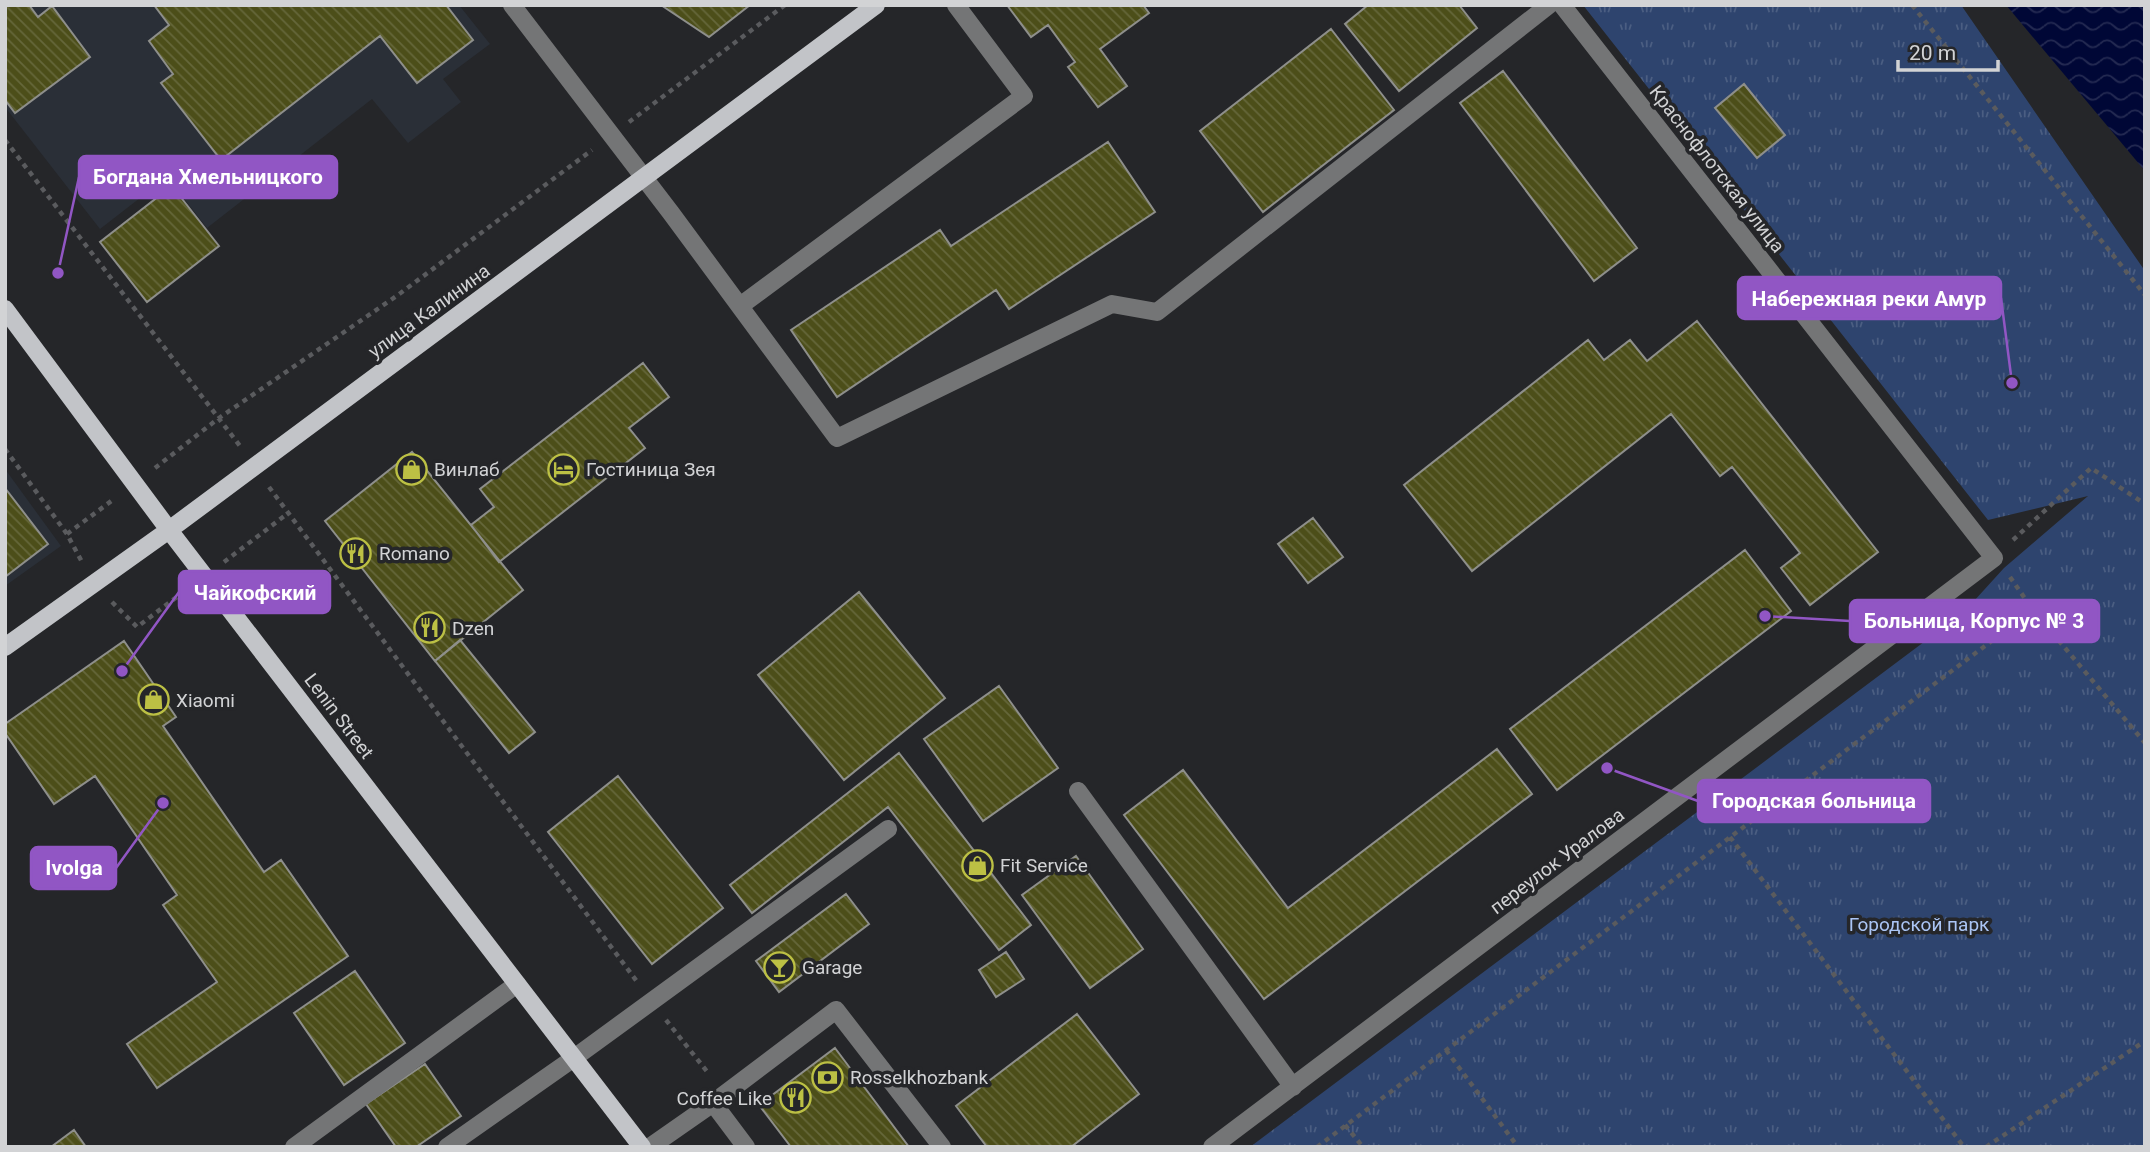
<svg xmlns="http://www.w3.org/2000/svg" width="2150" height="1152" viewBox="0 0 2150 1152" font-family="Roboto,sans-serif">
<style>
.built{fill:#2a2f37}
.park{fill:url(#park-tufts)}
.water{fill:url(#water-waves)}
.building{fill:url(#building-back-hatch);stroke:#8e8f8b;stroke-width:2}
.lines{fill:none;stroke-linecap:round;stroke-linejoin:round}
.path{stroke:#5a5b5e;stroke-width:4.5;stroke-dasharray:5 5;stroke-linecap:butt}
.minor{stroke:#747576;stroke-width:18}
.major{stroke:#c2c4c8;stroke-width:18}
.labels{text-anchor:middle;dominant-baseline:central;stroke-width:7;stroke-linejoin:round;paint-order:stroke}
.street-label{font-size:19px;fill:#d2d3d5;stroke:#252629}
.poi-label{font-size:19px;fill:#d2d3d5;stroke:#252629;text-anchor:start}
.park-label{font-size:19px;fill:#abc5f5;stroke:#252629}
.leader{fill:none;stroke:#9156c4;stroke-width:2.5}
.callout-dot{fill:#9156c4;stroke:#252629;stroke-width:2.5}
.callout{fill:#9156c4;stroke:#9156c4;stroke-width:2.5}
.callout-label{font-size:21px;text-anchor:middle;font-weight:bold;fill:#fff}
</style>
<defs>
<pattern id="park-tufts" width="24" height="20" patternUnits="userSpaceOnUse" patternTransform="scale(1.75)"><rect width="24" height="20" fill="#2e446e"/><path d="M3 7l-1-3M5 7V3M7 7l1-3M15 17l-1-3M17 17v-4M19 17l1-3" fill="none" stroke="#4b5e82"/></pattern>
<pattern id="water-waves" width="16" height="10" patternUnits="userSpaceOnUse" patternTransform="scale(1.75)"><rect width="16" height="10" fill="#000736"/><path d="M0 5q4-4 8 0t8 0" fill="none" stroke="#242a52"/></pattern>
<pattern id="building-back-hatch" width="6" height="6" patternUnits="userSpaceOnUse" patternTransform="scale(1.75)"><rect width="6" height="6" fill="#4c4e19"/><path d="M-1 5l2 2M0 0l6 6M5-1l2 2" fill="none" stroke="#65673a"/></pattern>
</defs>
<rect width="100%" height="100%" fill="#252629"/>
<path class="built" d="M5,5H459L490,44L443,79L461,102L408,143L372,99L207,228L167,177L100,229L5,107Z
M5,469L61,546L5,586Z"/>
<path class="park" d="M1583,5H1961L2145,271V1147H1250L1964,612L2004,568L2088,496L1988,520Z"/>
<path class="water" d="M2006,5H2145V171Z"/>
<path class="building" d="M5,5H29L38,17L52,6L90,57L15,113L5,100Z
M154,5H446L473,40L417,83L380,36L221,160L161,83L173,74L149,41L169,25Z
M661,5H750L709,37Z
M1007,5H1143L1149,13L1100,49L1127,86L1098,107L1068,67L1075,62L1048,25L1031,37Z
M1368,5H1459L1477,28L1399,91L1345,24Z
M1331,29L1394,110L1263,212L1200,131Z
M1503,71L1637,248L1594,281L1460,103Z
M1744,84L1785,135L1757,158L1715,108Z
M1108,142L1155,212L1009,309L996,290L837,397L791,330L940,230L951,246Z
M172,186L219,246L147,302L100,242Z
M1697,321L1878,552L1810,605L1781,568L1800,553L1732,467L1720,476L1671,414L1472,571L1404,485L1588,340L1604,360L1630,340L1647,361Z
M643,363L669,397L629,428L645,448L499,562L471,525L494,507L480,489Z
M412,452L523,590L435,661L325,521Z
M5,488L48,544L5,577Z
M1313,518L1343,557L1308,583L1278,544Z
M1745,550L1791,611L1557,790L1510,729Z
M859,592L945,698L844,780L758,675Z
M460,640L535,732L509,753L435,661Z
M124,641L176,717L163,726L264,872L281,860L348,956L157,1088L127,1044L217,982L163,905L177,895L95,776L54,804L5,733V724Z
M999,686L1058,768L983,821L924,739Z
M1497,749L1532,794L1264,999L1124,815L1183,770L1288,908Z
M899,753L1031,925L999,950L888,807L752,913L730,885Z
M618,776L723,908L652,964L548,832Z
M1076,856L1143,949L1090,988L1022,895Z
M846,894L869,924L779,992L756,961Z
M1006,952L1024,979L996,997L979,970Z
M355,971L405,1043L344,1085L294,1013Z
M1077,1014L1139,1094L1071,1147H987L956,1106Z
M835,1048L909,1147H791L759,1105Z
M425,1064L461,1116L416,1147H396L366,1104Z
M74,1130L86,1147H51Z"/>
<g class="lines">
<path class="path" d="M1912,5L2145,295
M629,122L785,5
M5,140L240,446
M5,449L67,534L82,562
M155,468L219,418L398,295L592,150
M269,487L638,983
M67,534L114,499
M2013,540L2091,468L2145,504
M224,562L287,514
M2010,577L2033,610L2145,743
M112,602L137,627L186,590
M1730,837L1964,1147
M666,1020L709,1074
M1446,1050L1518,1147
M1345,1125L1363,1147
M1317,1147L2033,610
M1986,1147L2145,1041"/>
<path class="minor" d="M512,5L671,213L837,438L1112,304L1157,312L1549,5
M740,306L1024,96L956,5
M1078,791L1293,1087
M713,1103L746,1147
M294,1147L517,984
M447,1147L574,1058L888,829
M650,1147L713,1103L836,1010L942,1147
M1212,1147L1994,558L1562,5"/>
<path class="major" d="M5,309L169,530L642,1147
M5,647L169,530L876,5"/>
</g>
<defs>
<symbol id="shop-ring" viewBox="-11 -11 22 22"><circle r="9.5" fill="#252629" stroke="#bcc044" stroke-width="1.5"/><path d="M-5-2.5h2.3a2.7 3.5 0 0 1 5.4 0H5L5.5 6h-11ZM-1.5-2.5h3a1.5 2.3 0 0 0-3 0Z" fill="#bcc044"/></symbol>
<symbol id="hotel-ring" viewBox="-11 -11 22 22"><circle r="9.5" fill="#252629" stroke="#bcc044" stroke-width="1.5"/><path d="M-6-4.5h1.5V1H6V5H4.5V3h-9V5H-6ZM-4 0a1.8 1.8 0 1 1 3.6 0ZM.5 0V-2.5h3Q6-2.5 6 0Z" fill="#bcc044"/></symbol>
<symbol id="restaurant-ring" viewBox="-11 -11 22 22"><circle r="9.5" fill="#252629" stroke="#bcc044" stroke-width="1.5"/><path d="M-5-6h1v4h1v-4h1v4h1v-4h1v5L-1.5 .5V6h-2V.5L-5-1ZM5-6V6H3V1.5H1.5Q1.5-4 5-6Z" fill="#bcc044"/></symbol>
<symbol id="bar-ring" viewBox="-11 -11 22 22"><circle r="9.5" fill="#252629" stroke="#bcc044" stroke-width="1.5"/><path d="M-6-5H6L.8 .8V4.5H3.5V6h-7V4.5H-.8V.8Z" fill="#bcc044"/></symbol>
<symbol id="bank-ring" viewBox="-11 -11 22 22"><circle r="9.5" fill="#252629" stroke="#bcc044" stroke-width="1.5"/><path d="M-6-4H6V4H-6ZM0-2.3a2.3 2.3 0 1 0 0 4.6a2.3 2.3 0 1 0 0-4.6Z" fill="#bcc044"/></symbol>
</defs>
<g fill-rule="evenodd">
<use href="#shop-ring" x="394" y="452" width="35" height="35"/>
<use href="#hotel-ring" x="546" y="452" width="35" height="35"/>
<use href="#restaurant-ring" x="338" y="536" width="35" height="35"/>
<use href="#restaurant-ring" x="412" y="610" width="35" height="35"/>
<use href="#shop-ring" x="136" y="682" width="35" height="35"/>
<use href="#shop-ring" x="960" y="848" width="35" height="35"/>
<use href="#bar-ring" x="762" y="950" width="35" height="35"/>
<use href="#bank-ring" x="810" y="1060" width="35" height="35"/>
<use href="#restaurant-ring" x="778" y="1080" width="35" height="35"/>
</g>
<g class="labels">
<g class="street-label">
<text transform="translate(1717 169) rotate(52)">Краснофлотская улица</text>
<text transform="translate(429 311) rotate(-36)">улица Калинина</text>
<text transform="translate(339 716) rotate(53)">Lenin Street</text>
<text transform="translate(1557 861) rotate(-37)">переулок Уралова</text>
</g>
<g class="poi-label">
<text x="434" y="469">Винлаб</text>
<text x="586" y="469">Гостиница Зея</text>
<text x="379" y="553">Romano</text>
<text x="452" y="628">Dzen</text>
<text x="176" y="700">Xiaomi</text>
<text x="1000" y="865">Fit Service</text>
<text x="802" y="967">Garage</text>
<text x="850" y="1077">Rosselkhozbank</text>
<text x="772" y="1098" text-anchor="end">Coffee Like</text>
</g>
<g class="park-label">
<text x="1919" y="924">Городской парк</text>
</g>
</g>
<path class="leader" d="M58 273L79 177M2012 383L2001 298M122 671L179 592M1765 616L1850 621M1607 768L1698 801M163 803L116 868"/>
<g class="callout-dot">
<circle cx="58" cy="273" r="7"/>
<circle cx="2012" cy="383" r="7"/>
<circle cx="122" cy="671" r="7"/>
<circle cx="1765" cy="616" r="7"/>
<circle cx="1607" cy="768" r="7"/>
<circle cx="163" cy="803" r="7"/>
</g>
<g class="callout">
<rect x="79" y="156" width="258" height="42" rx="7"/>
<rect x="1738" y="277" width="263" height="42" rx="7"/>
<rect x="179" y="571" width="151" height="42" rx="7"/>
<rect x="1850" y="600" width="249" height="42" rx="7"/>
<rect x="1698" y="780" width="232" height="42" rx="7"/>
<rect x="31" y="847" width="85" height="42" rx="7"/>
</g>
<g class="callout-label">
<text x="208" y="184">Богдана Хмельницкого</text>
<text x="1869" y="306">Набережная реки Амур</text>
<text x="255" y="600">Чайкофский</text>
<text x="1974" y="628">Больница, Корпус № 3</text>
<text x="1814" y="808">Городская больница</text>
<text x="74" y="875">Ivolga</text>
</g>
<rect width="2150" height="1152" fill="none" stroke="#d2d3d5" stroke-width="14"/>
<path d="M1898 60v10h100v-10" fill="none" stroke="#d2d3d5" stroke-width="3.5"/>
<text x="1909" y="60" font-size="21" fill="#d2d3d5" stroke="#252629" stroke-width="5" paint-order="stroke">20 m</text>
</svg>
